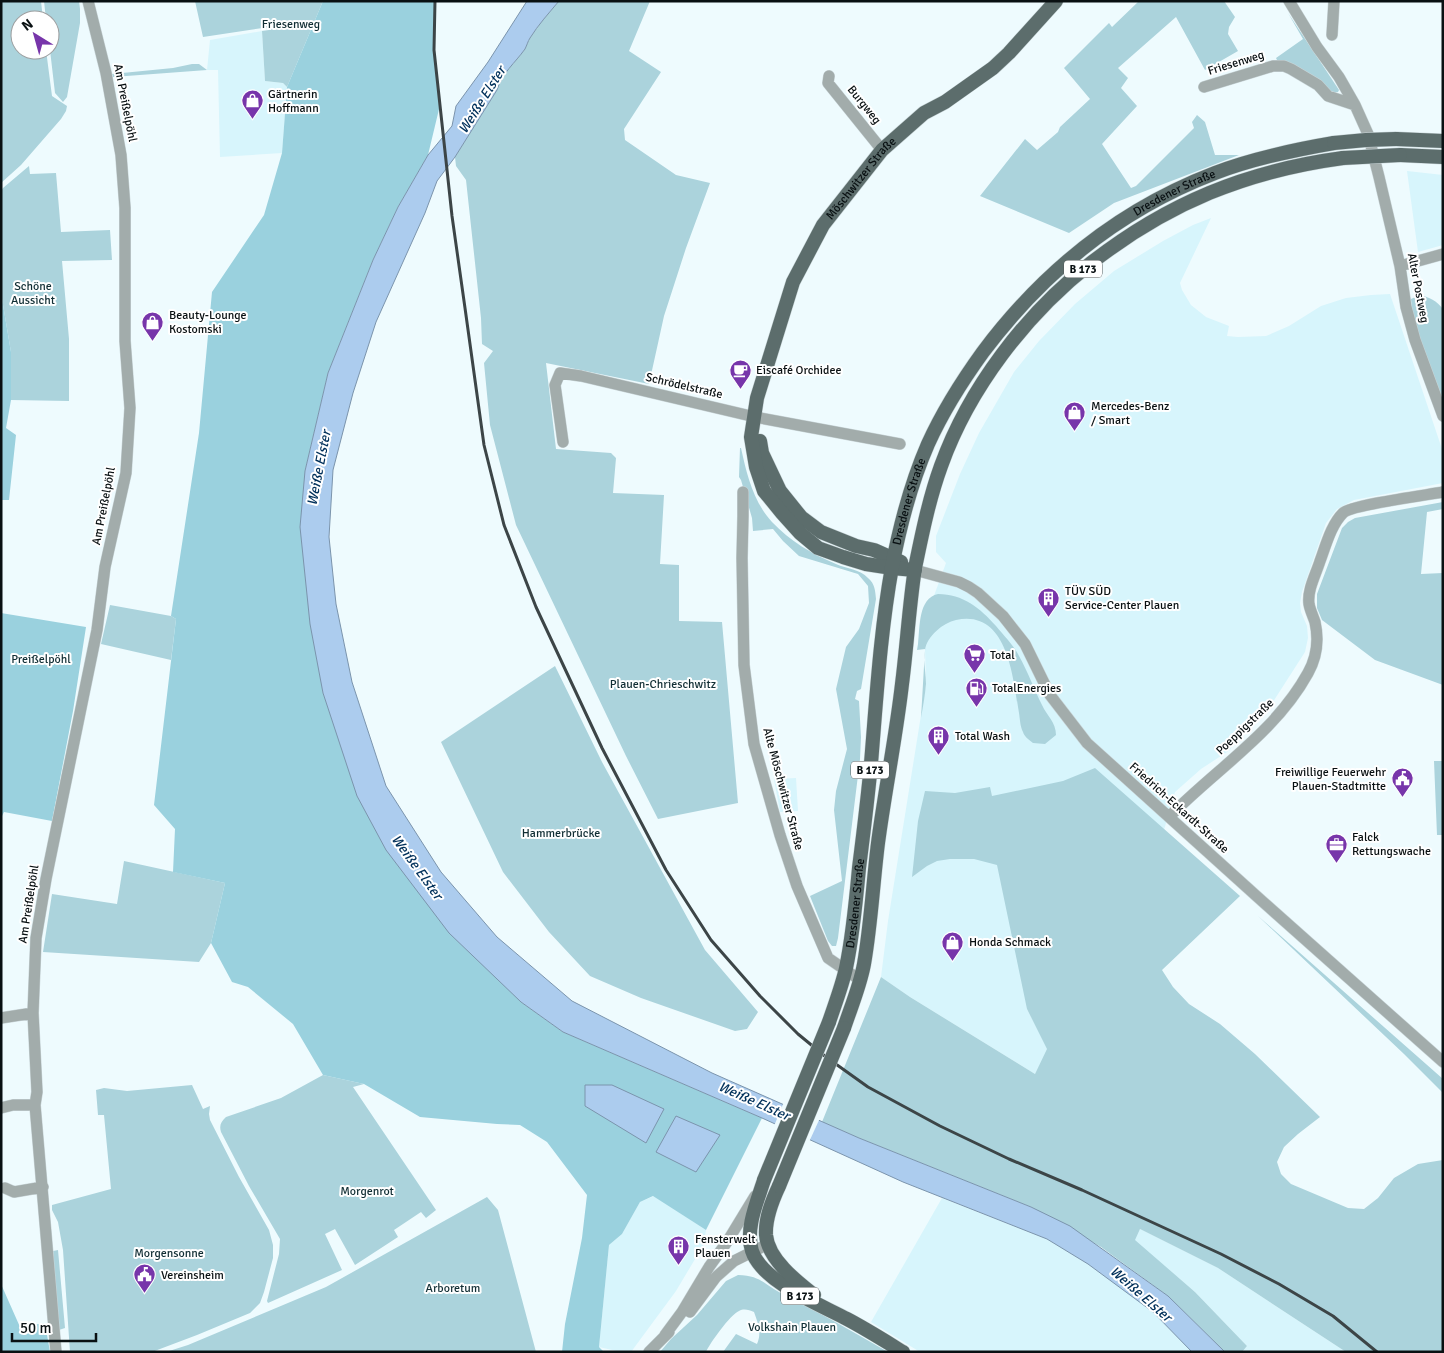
<svg xmlns="http://www.w3.org/2000/svg" width="1444" height="1353" viewBox="0 0 1444 1353" font-family="Signika,sans-serif">
<style>
.built{fill:#d7f5fc}
.green{fill:#abd3dc}
.forest{fill:#9ad1de}
.water{fill:#acccee;stroke:#7b94ac}
.pier{fill:#eefbfe}
.lines{fill:none;stroke-linecap:round;stroke-linejoin:round}
.minor-casing{stroke:#c9d5d8;stroke-width:12}
.major-casing{stroke:#c9d5d8;stroke-width:15}
.minor{stroke:#a2acab;stroke-width:11}
.major{stroke:#5c6d6c;stroke-width:14}
.rail{stroke:#3c4547;stroke-width:3}
.major-bridge-casing{stroke:#c9d5d8;stroke-width:15;stroke-linecap:butt}
.major-bridge{stroke:#5c6d6c;stroke-width:14}
.labels{text-anchor:middle;dominant-baseline:central;stroke-width:4;stroke-linejoin:round;paint-order:stroke}
.shield{fill:#fff;stroke:#535859;stroke-width:1}
.shield-label{font-size:11px;font-weight:bold;fill:#091012}
.park-label{font-size:12px;fill:#112e34;stroke:#fff}
.street-label{font-size:12px;fill:#091012;stroke:#fff}
.poi-label{font-size:12px;fill:#091012;stroke:#fff;text-anchor:start}
.water-label{font-size:14px;font-style:italic;fill:#00305a;stroke:#fff}
</style>
<rect width="100%" height="100%" fill="#eefbfe"/>
<path class="built" d="M262,31L265,81L283,83L287,87L282,153L220,157L218,70H207L210,40Z
M1407,171L1443,175V245L1418,252Z
M1211,218L1180,283L1182,290L1191,305L1206,317L1229,326L1227,336L1238,337L1266,336L1289,326L1321,306L1346,298L1371,295L1390,294L1443,452V483L1354,500L1337,509L1326,523L1302,592L1300,603L1301,612L1307,626L1308,638L1305,652L1269,708L1236,738L1230,750L1201,769L1175,792L1164,830L1027,1009L1048,1049L1035,1074L910,997L881,977L888,921L926,684L925,649L928,612L946,563L936,552V536L960,474L979,433L1014,372L1039,341L1075,304L1114,271L1163,241L1193,225Z
M796,778L798,811L780,812L774,779Z
M654,1196L706,1230L704,1244L676,1291L631,1352H621L599,1347L609,1245L622,1234L640,1202Z
M942,1198L1047,1239L1088,1264L1153,1312L1192,1352H920L871,1322Z
M1140,1229L1218,1268L1346,1352H1242L1247,1346L1195,1292L1134,1240Z"/>
<path class="green" d="M1,1H41L43,20H20V50H46L52,96L67,106L66,111L61,119L21,165L1,183Z
M44,1H79L80,9V23L67,97L63,102L55,93L50,50V20H46Z
M195,1H323L287,87L283,83L265,81L262,31L269,30V27L203,37Z
M559,1H650L629,51L661,72L624,129L625,140L676,175L710,183L686,248L664,316L649,384L546,363L556,449L611,453L616,458L613,493L664,495L660,564L679,565V621L722,622L738,803L658,819L626,756L516,525L490,425L484,363L493,351L482,344L481,318L466,180L456,166L455,157L497,90C502,73 515,63 525,49C527,45 528,41 530,38C538,25 549,13 559,1Z
M1139,1H1224L1235,17L1229,27L1228,34L1238,51L1205,70L1176,17L1118,68L1128,78L1121,88L1137,106L1102,144L1131,188L1136,186L1194,128L1192,122L1197,115L1205,122L1215,155H1239L1114,203L1069,233L980,196L1025,139L1037,150L1058,132L1060,127L1090,99L1064,68L1109,23L1112,27Z
M1288,13L1339,90L1338,92L1330,93L1279,64L1276,58L1303,39Z
M192,64H199L207,70L113,77L112,74L173,68Z
M29,166L30,174L56,173L61,232L110,230L112,260L62,261L69,339V401L11,400V352L1,293V191L3,188Z
M1420,295C1429,297 1437,301 1443,309V408L1413,326L1411,299Z
M740,448H741C747,475 753,501 772,522C790,541 812,554 836,564C847,569 860,569 868,578C875,584 875,590 876,599L861,689L857,691L855,699L859,701L861,737L860,759L838,938L836,946H832L828,941L810,896L842,881L834,810L836,791L847,749L836,689L846,647L859,629L869,603L868,586L858,574L799,556L783,541L773,529L753,531L752,518L741,480L739,477Z
M1443,502V509L1427,512L1421,574L1443,573V685L1375,660L1322,620L1317,608V594L1342,528L1348,522L1355,518Z
M938,594C963,594 980,608 996,626C1004,636 1013,644 1019,656C1028,672 1034,689 1042,705C1047,716 1056,722 1056,735L1045,744L1033,743C1029,740 1024,736 1023,732C1020,726 1020,719 1019,713C1013,678 1008,609 956,620C943,623 927,636 925,650C923,661 926,673 926,684C925,695 923,707 921,718L925,649L917,650L918,644C920,628 918,598 938,594Z
M110,605L171,616L176,619L171,660L101,644Z
M555,666L602,762L705,950L758,1012L747,1029L735,1031L641,998L590,976L549,932L503,872L441,742Z
M1434,761H1443V835H1437Z
M1095,768L1240,896L1162,970L1173,987L1189,1004L1220,1024L1255,1054L1320,1117L1298,1134L1284,1147L1277,1162L1281,1174L1291,1184L1348,1208L1364,1209L1378,1198L1394,1178L1418,1164L1443,1160V1352H1346L1218,1268L1140,1229L1135,1240L1195,1292L1247,1346L1242,1352H1225L1168,1296L1101,1247L1031,1207L859,1138L822,1122L881,977L910,997L1035,1074L1047,1049L1027,1009L997,865L974,859H950L937,861L927,866L912,877L918,821L925,791L955,793L990,787L992,796L1063,781Z
M124,861L225,883L211,943L199,962L43,952L52,894L117,904Z
M1258,916L1443,1079V1093L1404,1054Z
M323,1075L364,1084L353,1087L436,1210L426,1218L421,1212L394,1230L398,1237L355,1265L335,1229L325,1234L342,1270L268,1303L267,1301L279,1254L280,1239L249,1186L221,1132C219,1125 221,1122 226,1117L281,1098Z
M192,1085L203,1109L210,1106L209,1114L210,1120L239,1177L269,1230L273,1245V1258L264,1292L260,1303L250,1313L197,1335L152,1352H70L63,1250L58,1222L52,1210V1205L111,1189L104,1115H98L96,1090L104,1088L127,1091Z
M487,1197L498,1210L536,1352H166L188,1345L326,1287Z
M58,1250L65,1328L59,1330L53,1251Z
M738,1275C762,1276 763,1284 783,1294C819,1312 853,1332 888,1352H723L736,1334L757,1344C762,1333 758,1323 754,1312C749,1310 744,1308 739,1311C730,1315 710,1343 706,1352H660L671,1339L697,1315L726,1281Z"/>
<path class="forest" d="M323,1H435L434,50L440,105L428,155L398,207L373,260L328,373L305,471L323,693L521,1002L563,1032L762,1118L706,1230L653,1196L640,1202L622,1234L609,1245L599,1347L604,1352H562L565,1324L582,1238L587,1195L547,1142L520,1125L497,1124L420,1117L364,1084L323,1075L293,1024L248,987L232,982L211,943L225,883L173,872L175,829L154,805L176,619L171,616L199,433L212,292L264,215L282,153L287,87Z
M1,293L11,352V400L6,428L16,435L9,500H1Z
M1,613L86,627L73,711L52,821L4,812L1,818Z
M1,1284L20,1327L45,1323L50,1352H1Z"/>
<path class="water" d="M527,1H559C549,13 538,25 530,38C528,41 527,45 525,49C515,63 502,73 497,90L455,157L437,181L425,213L376,322L353,393L333,470L329,537L336,604L352,682L386,786L441,872L497,937L572,1001L712,1073L859,1138L1031,1207L1070,1226L1168,1296L1225,1352H1192L1153,1312L1088,1264L1047,1239L903,1182L762,1118L563,1032L521,1002L449,933L386,850L357,796L323,693L310,624L300,527L305,471L328,373L373,260L398,207L428,155L452,126L456,106L488,62Z
M585,1085H612L664,1109L646,1143L585,1106Z
M676,1116L720,1135L696,1172L656,1152Z"/>
<path class="pier" d="M784,1102L820,1118L809,1142L774,1126Z"/>
<g class="lines">
<defs>
<path id="minor" d="M1289,1L1317,47L1339,77L1355,105L1368,134L1379,177L1400,266L1406,307L1415,340L1443,416
M1332,35L1334,1
M829,76L828,83L882,150
M1204,87L1273,66H1284L1291,69L1318,85L1328,96L1355,105
M1400,266L1443,254
M563,442L555,385L560,373L581,376L755,417L900,444
M743,492V516L742,558L744,665L754,744L780,835L797,886L828,958L860,980
M915,570L959,582L969,587L978,593L1003,616L1025,644L1050,695L1087,743L1262,901L1443,1062
M1169,817C1216,769 1275,733 1308,673C1317,657 1319,640 1315,622C1313,616 1310,610 1309,604C1307,590 1316,574 1320,561C1326,545 1331,525 1343,513C1351,505 1427,495 1443,492
M1,1018L33,1013
M1,1108L13,1105H35
M5,1188L14,1192L43,1187
M690,1312L716,1277L734,1261L768,1244
M665,1335L682,1312L709,1267L727,1242L755,1196
M56,1352L35,1105L37,1092L33,1013L36,938L46,879L97,630L105,567L126,473L130,408L125,341V208L121,155L106,73L88,1
M649,1352L669,1332"/>
<g id="major">
<path d="M1396,139L1443,141"/>
<path d="M1400,155L1443,157"/>
<path d="M760,441L762,453L780,491L801,517L821,532L856,546L874,550L901,562"/>
<path id="s1" d="M915,570L892,568L866,564L843,557L818,548L800,533L782,513L764,491L756,467L751,437L757,398L793,282L823,225L882,150L924,113L945,102L993,68L1009,53L1056,1"/>
<path id="s2" d="M829,1022C835,1004 842,986 846,968C853,935 856,901 859,868C864,829 869,790 872,751C877,690 881,628 892,567C900,525 911,483 928,444C943,411 962,381 983,352C1043,272 1121,209 1215,173C1254,158 1293,150 1334,143"/>
<path d="M844,1028C851,1007 860,986 864,964C871,924 873,883 878,843C885,790 896,737 902,684C907,645 909,607 915,568C922,534 929,499 941,466C969,388 1026,314 1091,263C1168,203 1246,171 1343,158"/>
<path d="M764,1180C757,1202 745,1229 752,1251C762,1282 821,1305 847,1319C866,1329 885,1341 903,1352"/>
<path d="M779,1186C772,1201 765,1218 766,1235C768,1259 796,1281 814,1295"/>
</g>
</defs>
<use href="#minor" class="minor-casing"/>
<use href="#major" class="major-casing"/>
<use href="#minor" class="minor"/>
<use href="#major" class="major"/>
<path class="rail" d="M435,1L434,50L452,216L465,308L484,445L504,525L536,607L602,748L666,870L711,940L760,996L798,1034L826,1057L868,1087L940,1126L1009,1159L1082,1190L1221,1254L1279,1284L1333,1316L1377,1352"/>
<defs>
<path id="major-bridge" d="M1334,143L1366,140L1396,139
M1343,158L1400,155
M764,1180L829,1022
M779,1186L844,1028"/>
</defs>
<use href="#major-bridge" class="major-bridge-casing"/>
<use href="#major-bridge" class="major-bridge"/>
</g>
<defs>
<symbol id="shop-pin" viewBox="-11 -11 22 30"><path d="M0 17L-7.5 6A9.5 9.5 0 1 1 7.5 6Z" fill="#7735aa" stroke="#fff"/><path d="M-5-2.5h2.3a2.7 3.5 0 0 1 5.4 0H5L5.5 6h-11ZM-1.5-2.5h3a1.5 2.3 0 0 0-3 0Z" fill="#fff"/></symbol>
<symbol id="cafe-pin" viewBox="-11 -11 22 30"><path d="M0 17L-7.5 6A9.5 9.5 0 1 1 7.5 6Z" fill="#7735aa" stroke="#fff"/><path d="M-5.5-4.5H6V0H3Q3 3.5 0 3.5H-2.5Q-5.5 3.5-5.5 0ZM3-3.2v2h1.7v-2ZM-6 4.5H4V6H-6Z" fill="#fff"/></symbol>
<symbol id="building-pin" viewBox="-11 -11 22 30"><path d="M0 17L-7.5 6A9.5 9.5 0 1 1 7.5 6Z" fill="#7735aa" stroke="#fff"/><path d="M-4-6H4V6H1V3H-1V6H-4ZM-2.5-4.3h1.7v1.8h-1.7ZM.8-4.3h1.7v1.8H.8ZM-2.5-1h1.7V.8h-1.7ZM.8-1h1.7V.8H.8Z" fill="#fff"/></symbol>
<symbol id="supermarket-pin" viewBox="-11 -11 22 30"><path d="M0 17L-7.5 6A9.5 9.5 0 1 1 7.5 6Z" fill="#7735aa" stroke="#fff"/><path d="M-6-5.5h2.5l.6 2H6L4.5 2H-2.5L-4.4-4H-6ZM-1.5 3.2a1.3 1.3 0 1 0 .1 0ZM3 3.2a1.3 1.3 0 1 0 .1 0Z" fill="#fff"/></symbol>
<symbol id="fuel-pin" viewBox="-11 -11 22 30"><path d="M0 17L-7.5 6A9.5 9.5 0 1 1 7.5 6Z" fill="#7735aa" stroke="#fff"/><path d="M-5.5-6h7V0h2V4h1.3V-2.5L3-4.5l.8-.8L6-3V5H2.5V1h-1V6h-7ZM-4.2-4.7v3.2H.2V-4.7Z" fill="#fff"/></symbol>
<symbol id="civic-pin" viewBox="-11 -11 22 30"><path d="M0 17L-7.5 6A9.5 9.5 0 1 1 7.5 6Z" fill="#7735aa" stroke="#fff"/><path d="M-.6-6.5H3V-4.5H.6V-3L4-1V1h2V6H-6V1h2V-1L-.6-3ZM-1.2 2.5V6h2.4V2.5Z" fill="#fff"/></symbol>
<symbol id="office-pin" viewBox="-11 -11 22 30"><path d="M0 17L-7.5 6A9.5 9.5 0 1 1 7.5 6Z" fill="#7735aa" stroke="#fff"/><path d="M-6-3h4V-5.5h4V-3h4V5H-6ZM-1-4.5V-3h2v-1.5ZM-6 0V1H6V0Z" fill="#fff"/></symbol>
</defs>
<g fill-rule="evenodd">
<use href="#shop-pin" x="240" y="88" width="25" height="34"/>
<use href="#shop-pin" x="140" y="310" width="25" height="34"/>
<use href="#cafe-pin" x="728" y="358" width="25" height="34"/>
<use href="#shop-pin" x="1062" y="400" width="25" height="34"/>
<use href="#building-pin" x="1036" y="586" width="25" height="34"/>
<use href="#supermarket-pin" x="962" y="642" width="25" height="34"/>
<use href="#fuel-pin" x="964" y="676" width="25" height="34"/>
<use href="#building-pin" x="926" y="724" width="25" height="34"/>
<use href="#civic-pin" x="1390" y="766" width="25" height="34"/>
<use href="#office-pin" x="1324" y="832" width="25" height="34"/>
<use href="#shop-pin" x="940" y="930" width="25" height="34"/>
<use href="#building-pin" x="666" y="1234" width="25" height="34"/>
<use href="#civic-pin" x="132" y="1262" width="25" height="34"/>
</g>
<g class="labels">
<g class="shield">
<rect x="1064" y="260.5" width="38" height="17" rx="4"/>
<rect x="851" y="761.5" width="38" height="17" rx="4"/>
<rect x="781" y="1287.5" width="38" height="17" rx="4"/>
</g>
<g class="shield-label">
<text x="1083" y="269">B 173</text>
<text x="870" y="770">B 173</text>
<text x="800" y="1296">B 173</text>
</g>
<g class="park-label">
<text x="291" y="24">Friesenweg</text>
<text x="33" y="286">Schöne<tspan x="33" dy="14">Aussicht</tspan></text>
<text x="41" y="659">Preißelpöhl</text>
<text x="663" y="684">Plauen-Chrieschwitz</text>
<text x="561" y="833">Hammerbrücke</text>
<text x="367" y="1191">Morgenrot</text>
<text x="169" y="1253">Morgensonne</text>
<text x="453" y="1288">Arboretum</text>
<text x="792" y="1327">Volkshain Plauen</text>
</g>
<g class="street-label">
<text transform="translate(1236 63) rotate(-17)">Friesenweg</text>
<text transform="translate(125 103) rotate(79)">Am Preißelpöhl</text>
<text transform="translate(864 105) rotate(51)">Burgweg</text>
<text stroke="none"><textPath href="#s1" startOffset="520">Möschwitzer Straße</textPath></text>
<text stroke="none"><textPath href="#s2" startOffset="948">Dresdener Straße</textPath></text>
<text transform="translate(1418 288) rotate(79)">Alter Postweg</text>
<text transform="translate(684 386) rotate(13)">Schrödelstraße</text>
<text stroke="none"><textPath href="#s2" startOffset="528">Dresdener Straße</textPath></text>
<text transform="translate(104 506) rotate(-79)">Am Preißelpöhl</text>
<text transform="translate(1245 727) rotate(-44)">Poeppigstraße</text>
<text transform="translate(783 789) rotate(75)">Alte Möschwitzer Straße</text>
<text transform="translate(1179 808) rotate(42)">Friedrich-Eckardt-Straße</text>
<text stroke="none"><textPath href="#s2" startOffset="122">Dresdener Straße</textPath></text>
<text transform="translate(29 904) rotate(-81)">Am Preißelpöhl</text>
</g>
<g class="poi-label">
<text x="268" y="94">Gärtnerin<tspan x="268" dy="14">Hoffmann</tspan></text>
<text x="169" y="315">Beauty-Lounge<tspan x="169" dy="14">Kostomski</tspan></text>
<text x="756" y="370">Eiscafé Orchidee</text>
<text x="1091" y="406">Mercedes-Benz<tspan x="1091" dy="14">/ Smart</tspan></text>
<text x="1065" y="591">TÜV SÜD<tspan x="1065" dy="14">Service-Center Plauen</tspan></text>
<text x="990" y="655">Total</text>
<text x="992" y="688">TotalEnergies</text>
<text x="955" y="736">Total Wash</text>
<text x="1386" y="772" text-anchor="end">Freiwillige Feuerwehr<tspan x="1386" dy="14">Plauen-Stadtmitte</tspan></text>
<text x="1352" y="837">Falck<tspan x="1352" dy="14">Rettungswache</tspan></text>
<text x="969" y="942">Honda Schmack</text>
<text x="695" y="1239">Fensterwelt<tspan x="695" dy="14">Plauen</tspan></text>
<text x="161" y="1275">Vereinsheim</text>
</g>
<g class="water-label">
<text transform="translate(482 100) rotate(-58)">Weiße Elster</text>
<text transform="translate(319 468) rotate(-79)">Weiße Elster</text>
<text transform="translate(417 867) rotate(54)">Weiße Elster</text>
<text transform="translate(754 1101) rotate(24)">Weiße Elster</text>
<text transform="translate(1141 1294) rotate(41)">Weiße Elster</text>
</g>
</g>
<rect width="1444" height="1353" fill="none" stroke="#091012" stroke-width="5"/>
<g transform="translate(35 35) rotate(323)"><circle r="24" fill="#ffffff" stroke="#9d9fa0"/>
<path d="M0-4L9 19L0 12L-9 19Z" fill="#7735aa"/>
<text y="-8" font-size="14" font-weight="bold" text-anchor="middle" fill="#091012">N</text>
</g>
<path d="M12 1333v8h84v-8" fill="none" stroke="#091012" stroke-width="2.5"/>
<text x="20" y="1333" font-size="15" fill="#091012" stroke="#ffffff" stroke-width="4" paint-order="stroke">50 m</text>
</svg>
